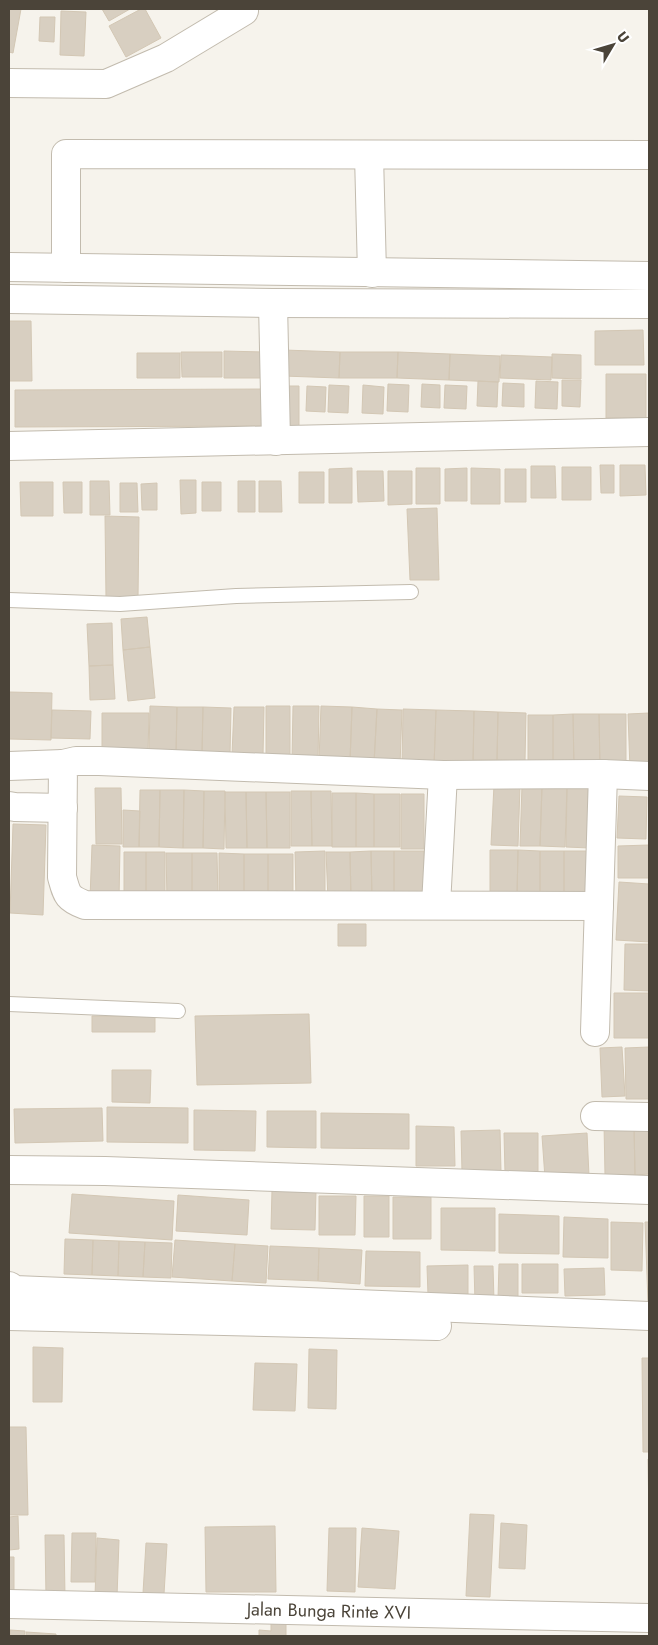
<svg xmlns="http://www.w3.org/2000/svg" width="658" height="1645" viewBox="0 0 658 1645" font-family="Jost,sans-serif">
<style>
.building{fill:#d8cfc1;stroke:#d3c7b4}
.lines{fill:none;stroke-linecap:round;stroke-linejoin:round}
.service-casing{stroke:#c2bbae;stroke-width:16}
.minor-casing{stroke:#c2bbae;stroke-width:30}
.service{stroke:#fff;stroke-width:14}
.minor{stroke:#fff;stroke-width:28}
.labels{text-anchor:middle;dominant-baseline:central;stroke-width:4;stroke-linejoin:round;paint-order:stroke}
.street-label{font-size:18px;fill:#4b4439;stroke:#fff}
</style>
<rect width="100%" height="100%" fill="#f6f3ec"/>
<path class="building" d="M9,9H21L13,53L9,52Z
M102,9H130L109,21Z
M141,9H145L161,38L126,57L109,26Z
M61,11L86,12L84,56L60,55Z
M40,17H55L54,42L39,41Z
M9,321H31L32,381H9Z
M643,330L644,365H595V331Z
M284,350L340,352L339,378L283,376Z
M224,351L263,352V378H224Z
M181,352H222V377H182Z
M340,352H398L397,378H339Z
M398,352L450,354L449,380L397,378Z
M137,353H180V378H137Z
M450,354L500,356L499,382L449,380Z
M552,354L581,355V379L552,378Z
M501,355L552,357L551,380L500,378Z
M606,374H646V418H606Z
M562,380H581L580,407L562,406Z
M478,381L498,382L497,407L477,406Z
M536,381L558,382L557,409L535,408Z
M503,383L524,384V407L502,406Z
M388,384L409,385L408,412L387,411Z
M422,384L440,385V408L421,407Z
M329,385L349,386L348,413L328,412Z
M363,385L384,387L383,414L362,413Z
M445,385L467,386L466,409L444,408Z
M286,386H299V426H286Z
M307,386L326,387L325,412L306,411Z
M267,389V426L15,427V390Z
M600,465H614V493H601Z
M620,465H645L646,495L620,496Z
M531,466H555L556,498H531Z
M562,467H591V500H562Z
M352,468V503H329V469Z
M416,468H440V504H416Z
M467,468V501H445V469Z
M471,468L500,469V504H471Z
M505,469H526V502H505Z
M357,471H383L384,501L358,502Z
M388,471H412V504L388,505Z
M299,472H324V503H299Z
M180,480H196V513L181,514Z
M90,481H109L110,515H90Z
M238,481H255V512H238Z
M259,481H281L282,512H259Z
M20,482H53V516H21Z
M63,482H82V513H64Z
M202,482H221V511H202Z
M120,483H137L138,512H120Z
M157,483V510H142L141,484Z
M437,508L439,580H410L407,509Z
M105,516L139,517L138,598H106Z
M147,617L150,647L123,650L121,619Z
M112,623L113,665L89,666L87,624Z
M150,647L155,698L128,701L123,650Z
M113,665L115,699L90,700L89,666Z
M9,692L52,693L51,740L9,739Z
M150,706L177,707L176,754L149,753Z
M266,706H290V762H266Z
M293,706H319L318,761L292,760Z
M321,706L352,707L350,762L319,760Z
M177,707H203L202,754H176Z
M203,707L231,708L230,755L202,754Z
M234,707H264L263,756L232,755Z
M352,707L377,709L374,763L350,762Z
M377,709L402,710L400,765L374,763Z
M403,709L436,710L434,767L402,766Z
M52,710L91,711L90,739L51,738Z
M436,710L474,711L473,768L434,767Z
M474,711L498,712L497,760H473Z
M498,712L526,713L525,761L497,760Z
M102,713H149L148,753L102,752Z
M649,713V768L630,769L628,714Z
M573,714L574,768L553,769V715Z
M573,714H599L600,768H574Z
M599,714H626V768H600Z
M528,715H553V769H528Z
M494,785L520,786L518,846L491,845Z
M522,785L542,786L540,846H520Z
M542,786L567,787L565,847L540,846Z
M567,787L592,788L590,848L566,847Z
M95,788H121L122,844H96Z
M140,790H160L159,847H139Z
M160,790H184L183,848L159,847Z
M184,790L204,791L203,848H183Z
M204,791H225L224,849L203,848Z
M291,791H311L312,846H291Z
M311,791H331L332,846H312Z
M225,792H246L247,848H226Z
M246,792H266L267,848H247Z
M266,792H290V848H267Z
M332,793H356V847H332Z
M356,793L374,794V847H356Z
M374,794H400V847H374Z
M401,794H424V849H401Z
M619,796L647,797L646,839L617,838Z
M123,810L140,811L139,847H123Z
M13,824L46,825L43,915L10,913Z
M92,845L120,846L119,900L90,899Z
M649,845V878H618V846Z
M490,850H518L517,897L490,896Z
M518,850L540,851V897H517Z
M325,851V899L296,900L295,852Z
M371,851H394V899L372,900Z
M371,851L372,900H351L350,852Z
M394,851H424L425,899H394Z
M540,851H564V897H540Z
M564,851H592V897H564Z
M124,852H146V900H124Z
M146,852H165V900H146Z
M326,852H350L351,900H328Z
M166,853H192V900H167Z
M192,853H217L218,900H192Z
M219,853L244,854V899H219Z
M244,854H268V899H244Z
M268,854H293V899H268Z
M619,882L649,884V942L616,940Z
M338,924H366V946H338Z
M625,944H649V991L624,990Z
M614,993H649V1038H614Z
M309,1014L311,1083L197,1085L195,1016Z
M92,1016H155V1032H92Z
M622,1047L625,1096L602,1097L600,1048Z
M649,1047V1099H626L625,1048Z
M112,1070H151L150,1103L112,1102Z
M107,1107L188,1108V1143L107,1142Z
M102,1108L103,1141L15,1143L14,1109Z
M194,1110L256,1111L255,1151L194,1150Z
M267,1111H316V1148L267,1147Z
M321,1113L409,1114V1149L321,1148Z
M604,1124H634L635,1175H605Z
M634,1124H649V1174L635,1175Z
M416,1126L454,1127L455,1166H416Z
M500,1130L501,1172H462L461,1131Z
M504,1133H538V1173H505Z
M587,1133L589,1176L545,1178L542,1136Z
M272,1190L316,1191L315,1230L271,1229Z
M72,1194L174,1201L172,1240L69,1233Z
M178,1195L249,1200L247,1235L176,1231Z
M319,1196H356L355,1235H319Z
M364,1196H389V1237H364Z
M393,1197H431V1239H393Z
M441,1208H495V1251L441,1250Z
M499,1214L559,1216V1254L499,1253Z
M564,1217L608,1219V1258L563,1257Z
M611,1222L643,1223L642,1271L611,1270Z
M645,1222H649V1302H648Z
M65,1239L93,1240L92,1275L64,1274Z
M93,1240L119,1241L118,1276L92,1275Z
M175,1240L235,1244L232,1281L172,1277Z
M119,1241L145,1242L143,1277L118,1276Z
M145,1242L172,1243L171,1278L143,1277Z
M235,1244L268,1246L266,1283L232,1281Z
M270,1246L319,1248L318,1281L268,1279Z
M319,1248L362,1250L360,1284L318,1281Z
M366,1251L420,1252V1287L365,1286Z
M499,1264H518V1298H498Z
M522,1264H558V1293H522Z
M468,1265V1294L428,1295L427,1266Z
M474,1266H493L494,1301L475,1302Z
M604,1268L605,1295L565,1296L564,1269Z
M33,1347L63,1348L62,1402H33Z
M309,1349L337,1350L336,1409L308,1408Z
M642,1358H649V1452H643Z
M255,1363L297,1364L295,1411L253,1410Z
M9,1427H26L28,1515H9Z
M648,1459H649V1519Z
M470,1514L494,1515L490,1597L466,1596Z
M18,1516L19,1549L9,1550V1517Z
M501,1523L527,1525L525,1569L499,1568Z
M275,1526L276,1592H206L205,1527Z
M329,1528H356L355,1592L327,1591Z
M362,1528L399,1531L395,1589L358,1587Z
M72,1533H96L95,1582H71Z
M45,1535H64L65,1597H46Z
M97,1538L119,1540L117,1597L95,1596Z
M146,1543L167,1544L164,1594L143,1593Z
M9,1557H14V1595H9Z
M271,1618L286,1619V1636H259V1630L271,1631Z
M10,1630L25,1631L24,1636H10Z
M26,1632L56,1634V1636H26Z"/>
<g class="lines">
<defs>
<path id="service" d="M9,600L120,604L236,596L411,592
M9,1004L178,1011"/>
<g id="minor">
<path d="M9,83L106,84L166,58L244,11"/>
<path d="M369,155L372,273"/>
<path d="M9,267L649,276"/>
<path d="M66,268V154L649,155"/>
<path d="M9,299L273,303L649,304"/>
<path d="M273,303L276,441"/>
<path d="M9,446L649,432"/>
<path d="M9,766L63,764"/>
<path d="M9,806L15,807L63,808"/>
<path d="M436,905L443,775"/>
<path d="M599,906L85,905C67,898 67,895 62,877L63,764L76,761H99L443,775L603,774L649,776"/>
<path d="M595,1032L603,774"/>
<path d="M595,1116L649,1117"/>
<path d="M9,1170L105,1171L649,1190"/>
<path d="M9,1286L15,1290L649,1316"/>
<path d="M9,1316L437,1326"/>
<path id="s1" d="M9,1604L649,1618"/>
</g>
</defs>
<use href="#service" class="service-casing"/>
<use href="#minor" class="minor-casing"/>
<use href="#service" class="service"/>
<use href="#minor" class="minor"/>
</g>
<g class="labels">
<g class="street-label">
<text stroke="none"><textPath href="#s1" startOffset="320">Jalan Bunga Rinte XVI</textPath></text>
</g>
</g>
<rect width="658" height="1645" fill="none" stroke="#4b4439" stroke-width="20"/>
<g transform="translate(613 45) rotate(52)" stroke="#ffffff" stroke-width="4" paint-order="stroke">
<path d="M0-4L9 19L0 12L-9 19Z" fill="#4b4439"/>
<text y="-8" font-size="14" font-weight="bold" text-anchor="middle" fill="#4b4439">U</text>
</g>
</svg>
